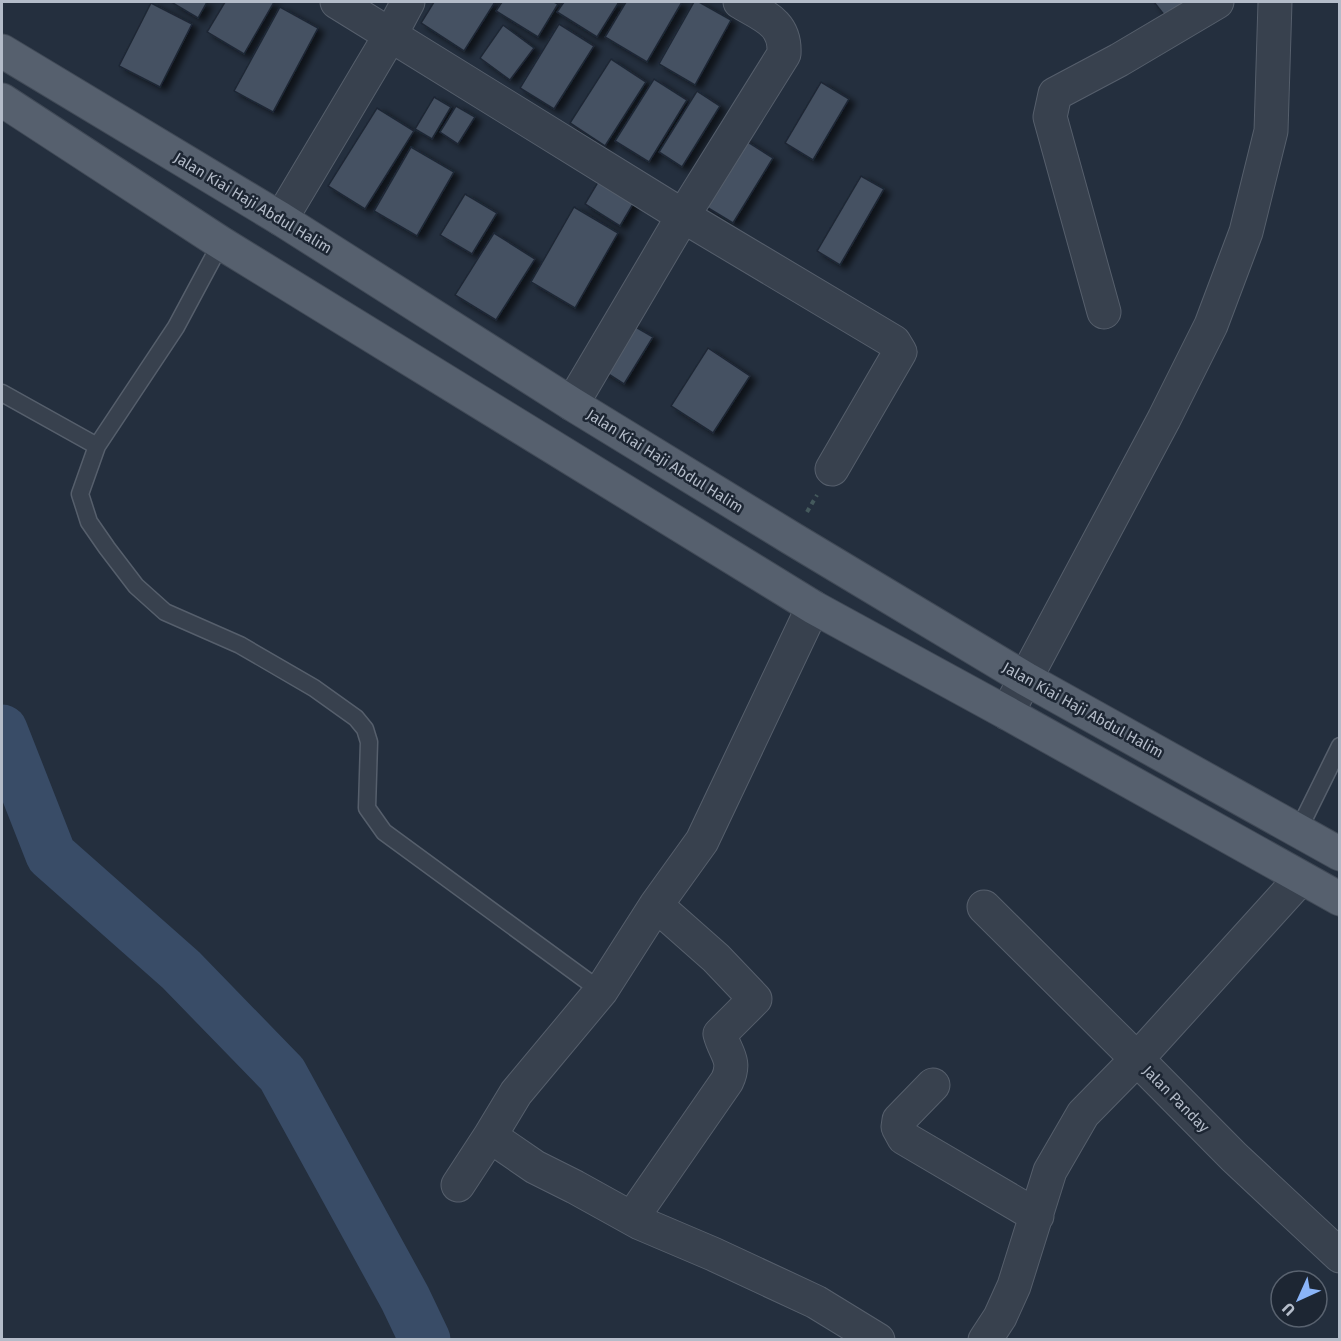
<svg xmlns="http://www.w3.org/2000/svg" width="1341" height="1341" viewBox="0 0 1341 1341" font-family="'Fira Sans',sans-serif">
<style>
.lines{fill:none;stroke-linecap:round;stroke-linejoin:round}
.river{stroke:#394c67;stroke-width:51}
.building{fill:#455162;stroke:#1f2835;stroke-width:1.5;filter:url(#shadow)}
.service-casing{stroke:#565f6c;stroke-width:19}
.minor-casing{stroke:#565f6c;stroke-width:35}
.primary-casing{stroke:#414a57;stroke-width:35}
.path{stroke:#44595c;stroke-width:4;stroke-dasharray:4.5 4.5;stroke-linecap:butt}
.service{stroke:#38414e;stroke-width:16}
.minor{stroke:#38414e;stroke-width:33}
.primary{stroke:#56606e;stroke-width:33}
.labels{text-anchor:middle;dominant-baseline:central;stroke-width:5;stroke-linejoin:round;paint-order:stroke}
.street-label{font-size:15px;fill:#b4bcc9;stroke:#1d2633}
</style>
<defs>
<filter id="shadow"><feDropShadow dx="6" dy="4" stdDeviation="3" flood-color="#0009"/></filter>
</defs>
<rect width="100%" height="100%" fill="#242f3e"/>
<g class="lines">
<path class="river" d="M2,730L51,855L181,970L282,1074L405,1298L425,1340"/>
</g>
<path class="building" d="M171,2H207L198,18Z
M225,2H274L244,54L207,32Z
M434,2H495L464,51L421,23Z
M502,2H554L558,4L538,37L496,11Z
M564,2H619L597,37L557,12Z
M626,2H682L647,62L605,37Z
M694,2H699L731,20L695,85L659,64Z
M1154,2H1196L1169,21Z
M151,3L192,24L160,87L119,66Z
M280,7L318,28L273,112L234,91Z
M559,24L594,46L554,109L520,88Z
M503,25L534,48L510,80L480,58Z
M611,59L646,82L605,146L570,123Z
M654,79L687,100L649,162L615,141Z
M821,82L849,99L813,160L785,143Z
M697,91L720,106L682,167L659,152Z
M434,97L451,107L432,139L415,129Z
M456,106L475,117L458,144L440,132Z
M377,108L414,131L365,209L328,186Z
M740,137L773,158L733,223L700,203Z
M411,147L454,172L417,236L374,211Z
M861,176L884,189L840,265L817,251Z
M601,177L636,199L620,226L585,204Z
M465,194L497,213L472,254L440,235Z
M574,207L618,233L575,308L531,282Z
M494,233L535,259L496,320L455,295Z
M627,322L653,337L624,384L599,368Z
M708,348L750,376L713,433L671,406Z"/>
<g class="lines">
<defs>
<path id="service" d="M221,243L176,327L97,446L80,494L89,522L107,548L136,586L165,612L240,645L314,688L356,718L365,729L369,742L367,808L384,832L601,991
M2,393L97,446
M1298,831L1340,746"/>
<path id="minor" d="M337,2L683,216L894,342L900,352L832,469
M281,219L391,34L408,2
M1104,312L1050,117L1055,94L1119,60L1217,2
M572,404L683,216L784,54C786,23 764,16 740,2
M1007,713L1164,419L1211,325L1246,232L1271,131L1275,2
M1301,878L1137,1059L1234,1157L1340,1256
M984,907L1137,1059L1083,1114L1050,1171L1014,1286L1000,1317L985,1340
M933,1085L899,1120L898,1127L904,1138L1037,1216
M490,1136L516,1093L601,991L656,905L702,841L813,607
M458,1185L490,1136L535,1167L575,1187L640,1223L713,1254L816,1302L878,1340
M632,1218L727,1081C737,1060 725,1053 720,1034L755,999L716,958L656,905"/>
<path id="primary" d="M2,51L281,219L572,404L791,538L1026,679L1340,854
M2,100L221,243L813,607L1007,713L1340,899"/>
</defs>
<use href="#service" class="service-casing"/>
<use href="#minor" class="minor-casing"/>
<use href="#primary" class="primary-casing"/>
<path class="path" d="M807,512L817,495"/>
<use href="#service" class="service"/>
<use href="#minor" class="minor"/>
<use href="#primary" class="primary"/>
</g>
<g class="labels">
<g class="street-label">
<text transform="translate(253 203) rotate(31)">Jalan Kiai Haji Abdul Halim</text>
<text transform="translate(665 461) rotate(32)">Jalan Kiai Haji Abdul Halim</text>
<text transform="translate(1083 710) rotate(29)">Jalan Kiai Haji Abdul Halim</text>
<text transform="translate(1176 1099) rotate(45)">Jalan Panday</text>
</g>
</g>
<rect width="1341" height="1341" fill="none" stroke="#b4bcc9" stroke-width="6"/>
<g transform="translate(1299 1299) rotate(225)"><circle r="28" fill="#1d2633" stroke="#59626f" stroke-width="1.5"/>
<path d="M0-4.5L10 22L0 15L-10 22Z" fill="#8ab4f8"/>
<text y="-9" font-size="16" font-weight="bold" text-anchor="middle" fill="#b4bcc9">U</text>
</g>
</svg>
